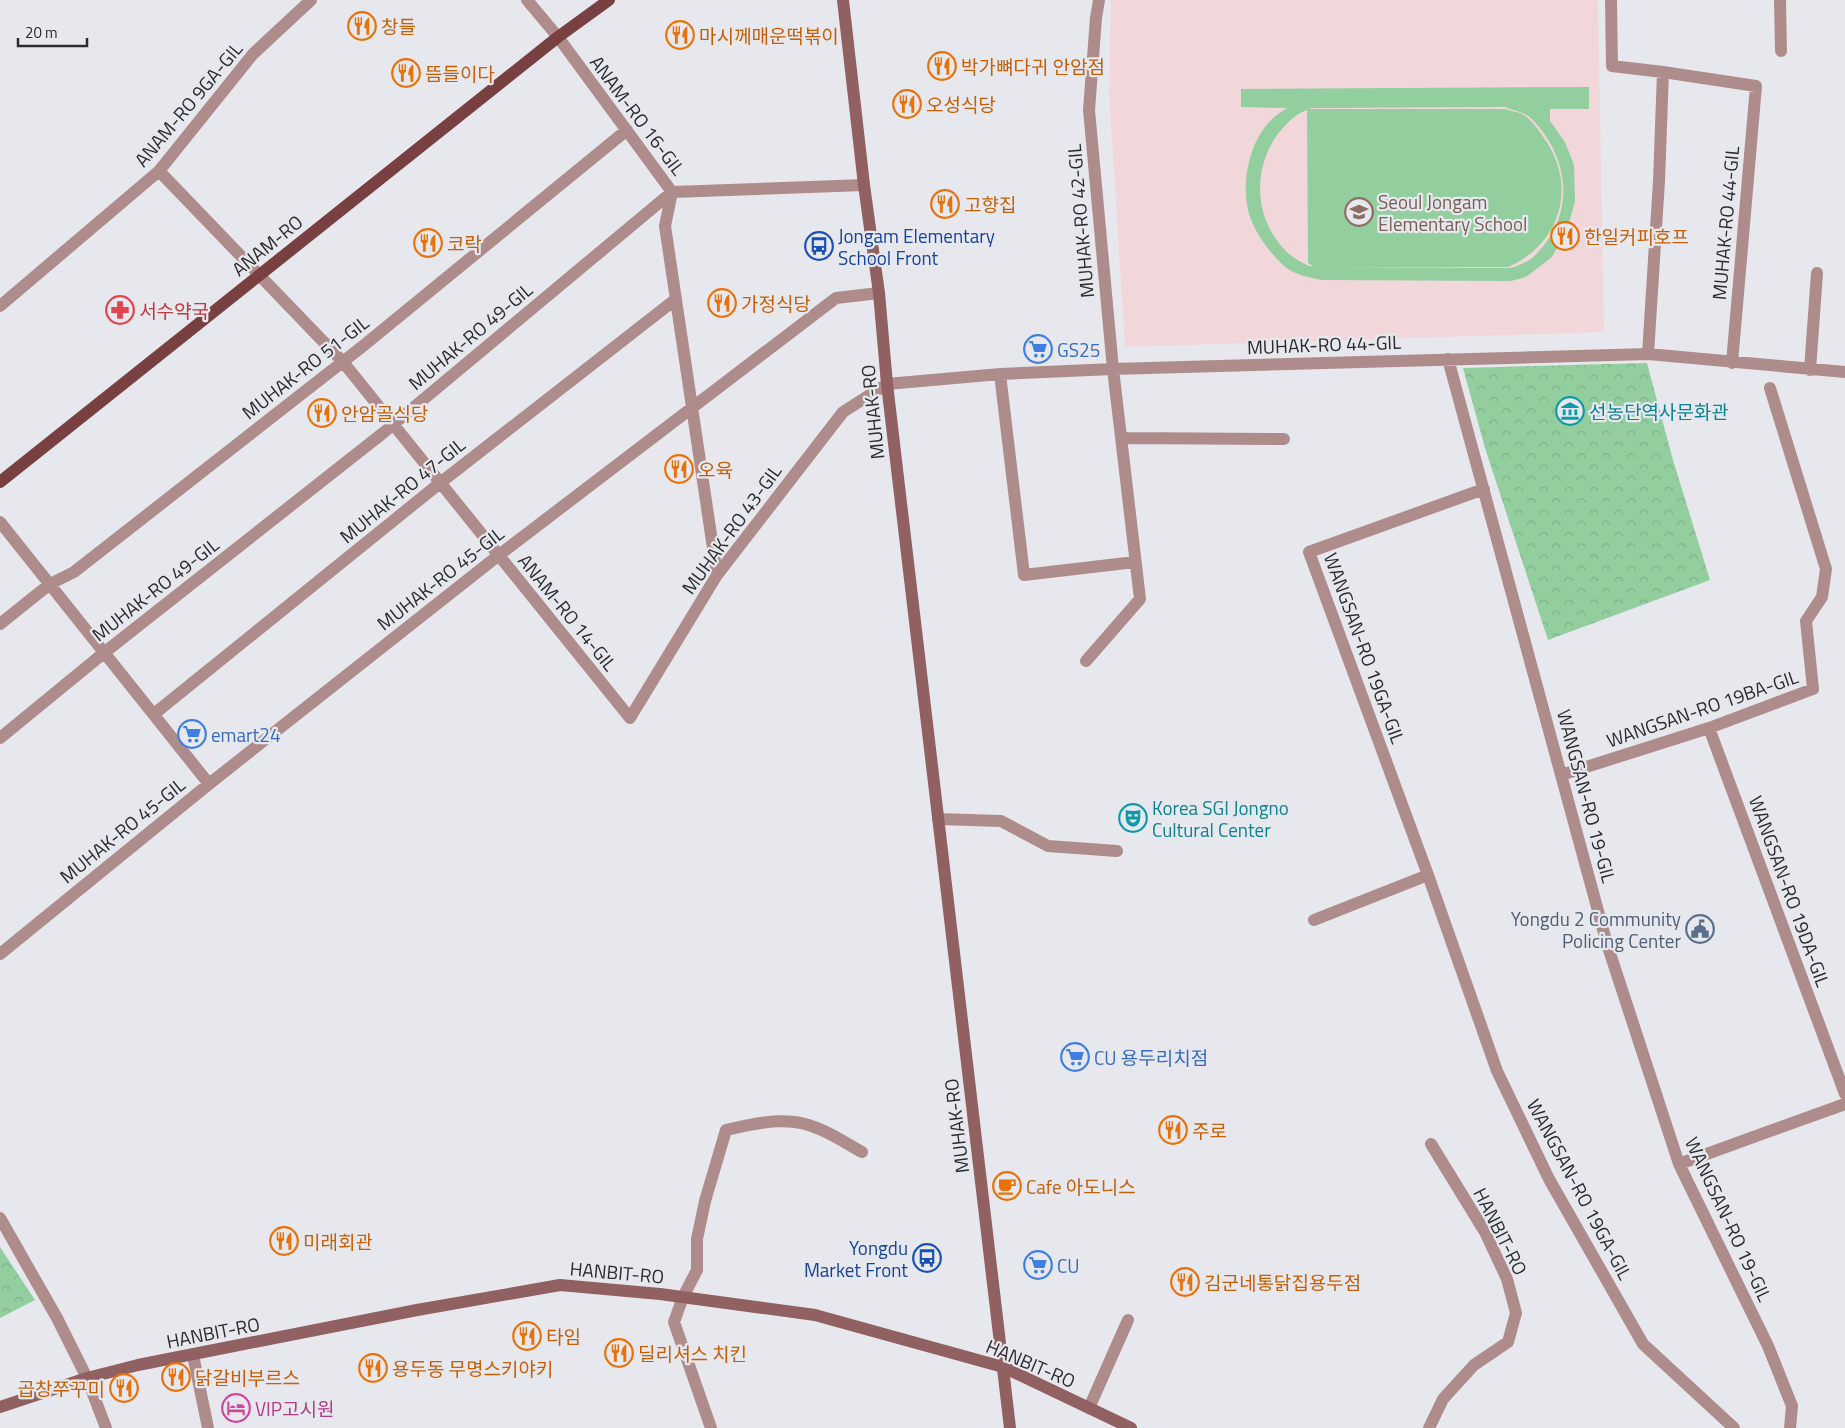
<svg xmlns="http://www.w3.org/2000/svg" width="1845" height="1428" viewBox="0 0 1845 1428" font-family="'Titillium Web','Noto Sans KR',sans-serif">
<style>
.education{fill:#f2d7da}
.grass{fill:#93ce9f;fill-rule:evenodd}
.park{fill:url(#park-crowns)}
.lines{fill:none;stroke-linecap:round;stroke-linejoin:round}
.street{stroke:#af8c8c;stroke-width:12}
.secondary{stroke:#916060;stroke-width:12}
.primary{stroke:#794042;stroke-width:12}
.labels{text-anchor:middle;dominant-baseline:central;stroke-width:4.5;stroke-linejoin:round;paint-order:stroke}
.food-label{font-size:19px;fill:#c56008;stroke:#e7e8ee;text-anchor:start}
.street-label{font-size:19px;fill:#2a2b2d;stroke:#e7e8ee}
.education-label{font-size:19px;fill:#785e54;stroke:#e7e8ee;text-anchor:start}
.transit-label{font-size:19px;fill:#164399;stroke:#e7e8ee;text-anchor:start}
.health-label{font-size:19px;fill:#be3a42;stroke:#e7e8ee;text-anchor:start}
.shop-label{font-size:19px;fill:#366cbe;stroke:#e7e8ee;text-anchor:start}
.culture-label{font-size:19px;fill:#0d838f;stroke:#e7e8ee;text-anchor:start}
.service-label{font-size:19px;fill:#4e5e75;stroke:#e7e8ee;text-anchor:end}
.hotel-label{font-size:19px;fill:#b23c85;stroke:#e7e8ee;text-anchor:start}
</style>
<defs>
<pattern id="park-crowns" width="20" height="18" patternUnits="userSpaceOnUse" patternTransform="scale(1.25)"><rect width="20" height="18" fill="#93ce9f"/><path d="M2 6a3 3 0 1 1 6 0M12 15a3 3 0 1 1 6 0" fill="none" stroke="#7fb189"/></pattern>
</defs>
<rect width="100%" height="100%" fill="#e7e8ee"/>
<path class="education" d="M1111,0H1598L1604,332L1125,347L1109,91Z"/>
<path class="grass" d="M1589,87V109H1550V121L1565,142L1574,165L1575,201L1567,230L1552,257L1526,277L1511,281L1322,280C1308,277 1294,275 1283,265C1270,253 1256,234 1250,217C1240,187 1248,142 1272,119C1276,115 1282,111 1287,108L1241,107V89ZM1505,107C1512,110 1521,112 1527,115C1534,120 1540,128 1545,135C1573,175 1569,226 1531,259C1525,263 1517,266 1510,268L1323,267H1508C1561,244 1578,185 1544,138C1539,130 1531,120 1524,115C1519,112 1511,111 1505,109H1308L1312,108ZM1307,110L1308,263L1313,266H1309C1303,263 1295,259 1289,254C1255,223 1251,172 1277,135C1285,125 1295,114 1307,110Z"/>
<path class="park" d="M1647,363L1673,460L1710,580L1548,640L1485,448L1463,368Z
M0,1247L35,1300L0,1318Z"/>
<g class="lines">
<path class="street" d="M527,0L558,37L672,192L665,226L717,575
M1611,0L1612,66L1663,72L1756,86L1732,363
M1780,0L1781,51
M159,171L343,362L630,718L717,575L843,412L887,384L1000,374L1113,369L1648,354L1845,372
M0,306L159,171L253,54L311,0
M1648,354L1659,181L1663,72
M1448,359L1607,944L1679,1164L1768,1346L1792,1406L1790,1428
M1810,370L1817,273
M1000,374L1024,575L1135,562
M1121,438L1284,439
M1484,489L1309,552L1428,875L1497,1071L1549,1179L1643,1344L1734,1428
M0,522L209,784
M0,624L50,584L74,572L363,346L627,130
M1086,661L1140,599L1113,369L1089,110L1096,18L1099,0
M154,714L440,483L676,299
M1709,728L1845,1094
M0,738L105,652L383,433L672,192L864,185
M1561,775L1709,728L1813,689L1806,621L1822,597L1826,569L1770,388
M938,819L1001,821L1048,846L1117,851
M1314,920L1428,875
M0,954L209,784L499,555L836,298L879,293
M1679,1164L1845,1104
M0,1218L57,1318L87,1378L106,1428
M193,1355L208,1428
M1089,1408L1128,1320
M711,1428L674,1322L683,1297L697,1270V1239L705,1201L726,1130C748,1125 772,1119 795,1122C819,1125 842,1141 862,1152
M1429,1428L1443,1399L1474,1365L1508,1342L1516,1313L1507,1279L1485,1232L1431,1144"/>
<path class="secondary" d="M843,0L864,185L879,293L887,384L1010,1428
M0,1407L87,1378L138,1365L417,1310L560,1285L660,1294L815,1315L1003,1367L1131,1428"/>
<path class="primary" d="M0,482L558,37L609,0"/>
</g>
<defs>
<symbol id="restaurant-ring" viewBox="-11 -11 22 22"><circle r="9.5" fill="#e7e8ee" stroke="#e8710a" stroke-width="1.5"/><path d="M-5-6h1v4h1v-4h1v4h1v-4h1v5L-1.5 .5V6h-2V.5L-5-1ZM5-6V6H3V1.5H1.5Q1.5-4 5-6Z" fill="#e8710a"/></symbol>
<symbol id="school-ring" viewBox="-11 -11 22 22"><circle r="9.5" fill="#e7e8ee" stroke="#8d6e63" stroke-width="1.5"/><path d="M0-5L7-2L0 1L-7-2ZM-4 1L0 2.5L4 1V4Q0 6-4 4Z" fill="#8d6e63"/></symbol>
<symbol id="bus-ring" viewBox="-11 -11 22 22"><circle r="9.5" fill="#e7e8ee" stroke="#1a4fb4" stroke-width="1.5"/><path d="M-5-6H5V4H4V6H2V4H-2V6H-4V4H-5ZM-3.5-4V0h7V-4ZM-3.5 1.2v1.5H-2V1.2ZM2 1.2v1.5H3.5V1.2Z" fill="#1a4fb4"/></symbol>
<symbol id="pharmacy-ring" viewBox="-11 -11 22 22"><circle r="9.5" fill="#e7e8ee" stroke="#e0444e" stroke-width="1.5"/><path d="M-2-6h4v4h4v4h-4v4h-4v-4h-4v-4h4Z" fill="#e0444e"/></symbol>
<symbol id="supermarket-ring" viewBox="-11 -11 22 22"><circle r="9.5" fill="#e7e8ee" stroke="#3f7fe0" stroke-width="1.5"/><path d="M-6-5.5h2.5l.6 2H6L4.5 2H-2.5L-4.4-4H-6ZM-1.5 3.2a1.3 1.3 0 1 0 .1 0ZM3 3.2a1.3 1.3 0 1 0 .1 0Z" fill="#3f7fe0"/></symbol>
<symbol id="museum-ring" viewBox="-11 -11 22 22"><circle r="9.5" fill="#e7e8ee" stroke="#0f9aa8" stroke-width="1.5"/><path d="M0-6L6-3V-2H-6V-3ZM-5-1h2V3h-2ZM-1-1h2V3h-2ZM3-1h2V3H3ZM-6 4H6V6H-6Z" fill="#0f9aa8"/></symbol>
<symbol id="theatre-ring" viewBox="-11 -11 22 22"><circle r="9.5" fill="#e7e8ee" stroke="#0f9aa8" stroke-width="1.5"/><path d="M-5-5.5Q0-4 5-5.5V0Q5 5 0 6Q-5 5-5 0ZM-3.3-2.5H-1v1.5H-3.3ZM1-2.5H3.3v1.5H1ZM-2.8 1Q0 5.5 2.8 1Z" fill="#0f9aa8"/></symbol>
<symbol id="civic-ring" viewBox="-11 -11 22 22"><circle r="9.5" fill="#e7e8ee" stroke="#5c6f8a" stroke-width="1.5"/><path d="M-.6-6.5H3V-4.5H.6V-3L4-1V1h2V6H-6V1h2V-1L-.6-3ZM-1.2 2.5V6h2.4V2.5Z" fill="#5c6f8a"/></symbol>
<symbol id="cafe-ring" viewBox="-11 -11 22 22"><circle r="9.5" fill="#e7e8ee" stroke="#e8710a" stroke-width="1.5"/><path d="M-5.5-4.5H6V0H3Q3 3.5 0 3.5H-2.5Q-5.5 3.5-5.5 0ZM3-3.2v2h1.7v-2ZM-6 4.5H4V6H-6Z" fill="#e8710a"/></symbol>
<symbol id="hotel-ring" viewBox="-11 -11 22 22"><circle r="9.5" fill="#e7e8ee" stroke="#d1479c" stroke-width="1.5"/><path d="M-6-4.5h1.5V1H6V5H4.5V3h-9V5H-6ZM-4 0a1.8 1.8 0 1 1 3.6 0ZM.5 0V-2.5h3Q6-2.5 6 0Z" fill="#d1479c"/></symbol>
</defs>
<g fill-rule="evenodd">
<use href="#restaurant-ring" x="346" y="10" width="32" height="32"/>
<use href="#restaurant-ring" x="664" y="19" width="32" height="32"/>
<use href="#restaurant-ring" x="926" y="50" width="32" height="32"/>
<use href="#restaurant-ring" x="390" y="57" width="32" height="32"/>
<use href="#restaurant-ring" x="891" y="88" width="32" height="32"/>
<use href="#restaurant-ring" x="929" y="188" width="32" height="32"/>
<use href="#school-ring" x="1343" y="196" width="32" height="32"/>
<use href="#restaurant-ring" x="1549" y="220" width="32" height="32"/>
<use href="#restaurant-ring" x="412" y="227" width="32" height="32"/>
<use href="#bus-ring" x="803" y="230" width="32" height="32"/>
<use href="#restaurant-ring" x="706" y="287" width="32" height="32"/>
<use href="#pharmacy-ring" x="104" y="294" width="32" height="32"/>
<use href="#supermarket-ring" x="1022" y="333" width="32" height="32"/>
<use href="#museum-ring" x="1554" y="395" width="32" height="32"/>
<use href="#restaurant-ring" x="306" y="397" width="32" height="32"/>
<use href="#restaurant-ring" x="663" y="453" width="32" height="32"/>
<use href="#supermarket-ring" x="176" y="718" width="32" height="32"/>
<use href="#theatre-ring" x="1117" y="802" width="32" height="32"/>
<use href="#civic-ring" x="1684" y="913" width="32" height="32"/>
<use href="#supermarket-ring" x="1059" y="1041" width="32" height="32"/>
<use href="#restaurant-ring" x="1157" y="1114" width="32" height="32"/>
<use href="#cafe-ring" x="991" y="1170" width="32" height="32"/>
<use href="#restaurant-ring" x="268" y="1225" width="32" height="32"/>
<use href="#bus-ring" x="911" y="1242" width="32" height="32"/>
<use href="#supermarket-ring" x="1022" y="1249" width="32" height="32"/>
<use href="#restaurant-ring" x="1169" y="1266" width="32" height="32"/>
<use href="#restaurant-ring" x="511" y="1320" width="32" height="32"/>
<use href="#restaurant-ring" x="603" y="1337" width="32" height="32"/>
<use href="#restaurant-ring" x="357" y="1352" width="32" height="32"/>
<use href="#restaurant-ring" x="160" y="1361" width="32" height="32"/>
<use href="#restaurant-ring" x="108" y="1372" width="32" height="32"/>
<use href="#hotel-ring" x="220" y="1392" width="32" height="32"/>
</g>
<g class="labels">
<g class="food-label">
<text x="381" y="26">창들</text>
<text x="699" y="35">마시께매운떡볶이</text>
<text x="961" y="66">박가뼈다귀 안암점</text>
<text x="425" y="73">뜸들이다</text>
<text x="926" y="104">오성식당</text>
<text x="964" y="204">고향집</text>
<text x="1584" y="236">한일커피호프</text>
<text x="447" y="243">코락</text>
<text x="741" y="303">가정식당</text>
<text x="341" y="413">안암골식당</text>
<text x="698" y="469">오육</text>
<text x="1192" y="1130">주로</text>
<text x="1026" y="1186">Cafe 아도니스</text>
<text x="303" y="1241">미래회관</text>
<text x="1204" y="1282">김군네통닭집용두점</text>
<text x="546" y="1336">타임</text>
<text x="638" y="1353">딜리셔스 치킨</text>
<text x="392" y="1368">용두동 무명스키야키</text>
<text x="195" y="1377">닭갈비부르스</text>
<text x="105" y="1388" text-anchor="end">곱창쭈꾸미</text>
</g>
<g class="street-label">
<text transform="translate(188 104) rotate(-50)">ANAM-RO 9GA-GIL</text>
<text transform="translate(638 115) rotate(53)">ANAM-RO 16-GIL</text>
<text transform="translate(1080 221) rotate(-95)">MUHAK-RO 42-GIL</text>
<text transform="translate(1725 223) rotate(-85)">MUHAK-RO 44-GIL</text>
<text transform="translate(267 245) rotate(-39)">ANAM-RO</text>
<text transform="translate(470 336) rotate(-40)">MUHAK-RO 49-GIL</text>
<text transform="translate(1324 344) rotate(-2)">MUHAK-RO 44-GIL</text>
<text transform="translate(305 367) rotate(-38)">MUHAK-RO 51-GIL</text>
<text transform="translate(872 412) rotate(-96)">MUHAK-RO</text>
<text transform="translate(402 490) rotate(-39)">MUHAK-RO 47-GIL</text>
<text transform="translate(731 529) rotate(-54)">MUHAK-RO 43-GIL</text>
<text transform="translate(440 578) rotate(-38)">MUHAK-RO 45-GIL</text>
<text transform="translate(155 589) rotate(-38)">MUHAK-RO 49-GIL</text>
<text transform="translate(568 612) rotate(51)">ANAM-RO 14-GIL</text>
<text transform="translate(1365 648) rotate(70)">WANGSAN-RO 19GA-GIL</text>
<text transform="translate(1702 708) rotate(-19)">WANGSAN-RO 19BA-GIL</text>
<text transform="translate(1587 796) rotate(75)">WANGSAN-RO 19-GIL</text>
<text transform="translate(122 830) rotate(-39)">MUHAK-RO 45-GIL</text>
<text transform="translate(1790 891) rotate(70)">WANGSAN-RO 19DA-GIL</text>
<text transform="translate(956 1126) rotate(-97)">MUHAK-RO</text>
<text transform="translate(1580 1189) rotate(62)">WANGSAN-RO 19GA-GIL</text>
<text transform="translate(1729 1219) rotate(65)">WANGSAN-RO 19-GIL</text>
<text transform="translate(1501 1231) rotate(63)">HANBIT-RO</text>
<text transform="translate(617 1272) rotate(5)">HANBIT-RO</text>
<text transform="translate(213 1332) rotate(-11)">HANBIT-RO</text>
<text transform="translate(1031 1363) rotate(23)">HANBIT-RO</text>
</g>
<g class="education-label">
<text x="1378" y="201">Seoul Jongam<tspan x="1378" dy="22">Elementary School</tspan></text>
</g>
<g class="transit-label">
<text x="838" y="235">Jongam Elementary<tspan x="838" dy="22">School Front</tspan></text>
<text x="908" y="1247" text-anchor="end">Yongdu<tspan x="908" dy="22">Market Front</tspan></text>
</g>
<g class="health-label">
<text x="139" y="310">서수약국</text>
</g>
<g class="shop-label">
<text x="1057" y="349">GS25</text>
<text x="211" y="734">emart24</text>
<text x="1094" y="1057">CU 용두리치점</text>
<text x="1057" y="1265">CU</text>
</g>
<g class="culture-label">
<text x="1589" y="411">선농단역사문화관</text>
<text x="1152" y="807">Korea SGI Jongno<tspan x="1152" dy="22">Cultural Center</tspan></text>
</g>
<g class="service-label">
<text x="1681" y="918">Yongdu 2 Community<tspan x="1681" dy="22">Policing Center</tspan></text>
</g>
<g class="hotel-label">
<text x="255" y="1408">VIP고시원</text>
</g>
</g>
<path d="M18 38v8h69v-8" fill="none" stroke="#2a2b2d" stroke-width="2.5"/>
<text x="25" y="38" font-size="15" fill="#2a2b2d" stroke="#e7e8ee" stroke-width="4" paint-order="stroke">20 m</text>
</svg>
